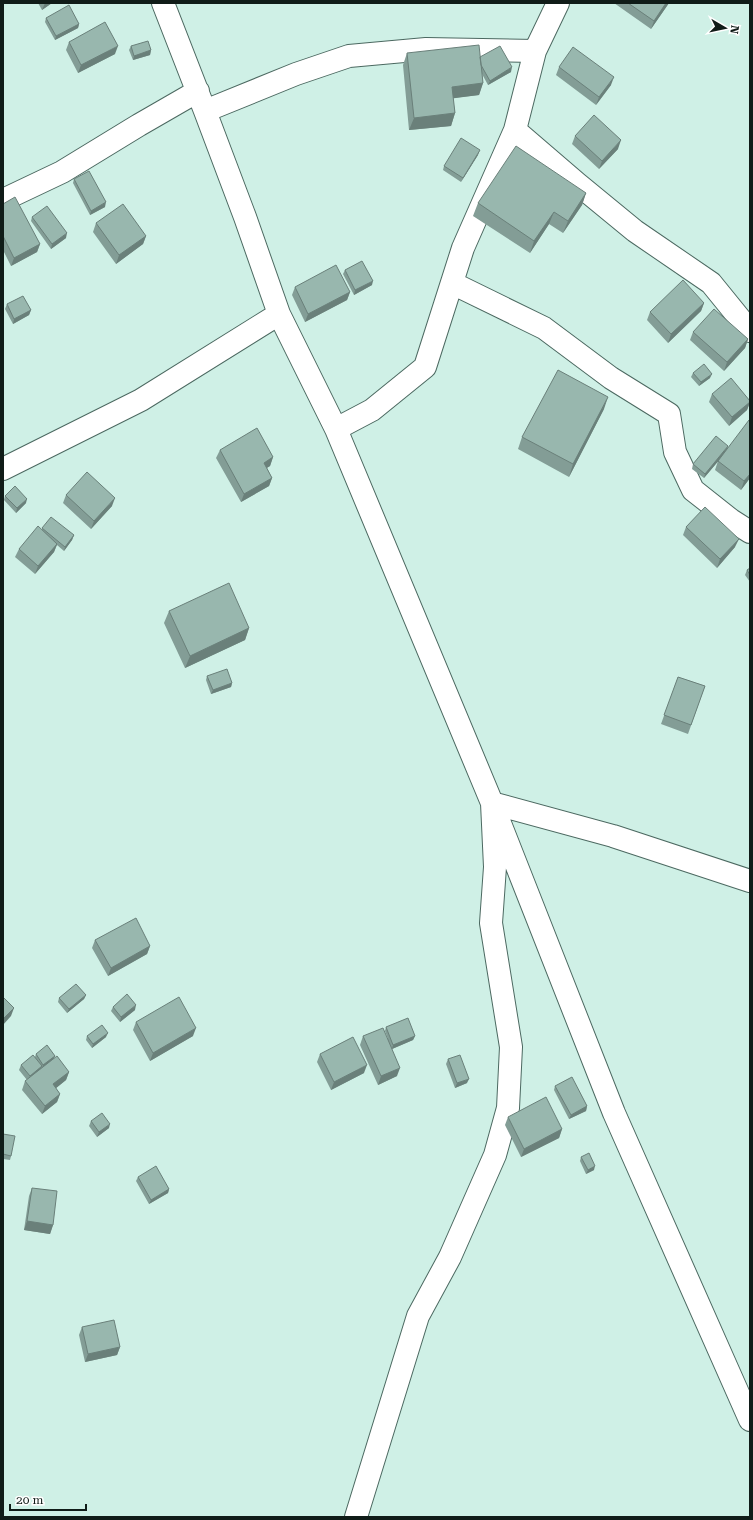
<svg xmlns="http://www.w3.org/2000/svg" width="753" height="1520" viewBox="0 0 753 1520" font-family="'Roboto Serif',serif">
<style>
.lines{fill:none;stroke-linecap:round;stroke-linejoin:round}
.street-casing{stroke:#4c6961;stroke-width:24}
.street{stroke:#fff;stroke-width:22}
.wall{fill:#839d96}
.shaded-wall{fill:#6a807a}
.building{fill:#98b7ae;stroke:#6a807a}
</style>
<rect width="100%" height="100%" fill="#cff0e6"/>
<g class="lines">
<defs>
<path id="street" d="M163,3L205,111L245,217L279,314L336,429L492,803L614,1113L750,1420
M205,111L296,74L349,56L426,49L535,51
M515,130L579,185L635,231L711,283L750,331
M3,200L62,172L139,125L198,91
M452,283L544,328L611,378L669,414L675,452L693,490L731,520L750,532
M336,429L372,410L425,367L463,248L515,130L535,51L558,3
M3,469L141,400L279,314
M356,1517L418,1316L450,1257L495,1155L508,1108L511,1047L491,923L495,867L492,803L613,836L750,881"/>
</defs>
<use href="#street" class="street-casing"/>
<use href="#street" class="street"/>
</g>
<path class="wall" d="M38,3H52L42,10Z
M614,3H669L651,29Z
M46,18L79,24L78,28L55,40L45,22Z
M69,42L115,54L78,73L66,50Z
M131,46L151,50L150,55L133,60L129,50Z
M407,53L480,57L511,72L488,85L482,74L483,83L479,95L453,98L455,113L451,126L409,130L403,65Z
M559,67L611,85L596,105L556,75Z
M575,136L618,149L599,169L572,144Z
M478,155L461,182L443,170L444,166Z
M74,179L105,207L90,215L73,183Z
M586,193L582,205L563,233L549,224L530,253L473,216L478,203Z
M3,204L40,244L37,252L11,266L3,250Z
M32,217L66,238L51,249L31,221Z
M96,223L146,236L143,244L116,264L93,232Z
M345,270L372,285L354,295L343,274Z
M295,287L350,292L347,300L305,322L292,295Z
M704,303L701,311L668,343L647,320L650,312Z
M7,304L31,310L29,315L13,324L5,309Z
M693,332L748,339L745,348L724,371L690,340Z
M693,373L710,378L699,386L691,377Z
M712,394L750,401V403L747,410L729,426L709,402Z
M604,409L569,477L518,449L522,437Z
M750,421V478L741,490L715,470L718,461L722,456L704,478L692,469L693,464L727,450Z
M220,450L273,457L270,466L267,468L272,478L269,486L241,502L216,458Z
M66,495L112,506L91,529L63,503Z
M5,496L26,503L16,513L4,500Z
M686,527L735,547L717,568L683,535Z
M42,528L74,535L72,540L64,551L57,545L54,552L35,574L15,557L19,549L42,530Z
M750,568V582L745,575L747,570Z
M169,611L249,628L245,640L185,668L164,623Z
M207,676L232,683L231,687L211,694L206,680Z
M678,677L705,686L688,734L661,724Z
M95,940L150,946L147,954L108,976L92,948Z
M86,995L84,999L67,1013L58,1002L59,998Z
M113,1007L135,1010L120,1022L111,1011Z
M136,1022L193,1036L150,1061L133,1030Z
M386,1027L415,1036L413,1040L392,1049L397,1076L378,1085L360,1045L363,1036L388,1039L385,1031Z
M87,1036L106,1037L92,1048L86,1040Z
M36,1054L55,1056L54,1058L69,1072L66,1080L56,1088L60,1094L57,1102L42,1114L22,1090L25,1081L27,1080L19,1070L21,1065L35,1057Z
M320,1054L364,1073L331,1090L317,1062Z
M448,1059L467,1083L455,1088L446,1064Z
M555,1086L587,1106L586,1111L569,1119L554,1090Z
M508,1117L562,1129L559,1138L521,1157L505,1125Z
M91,1121L109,1128L97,1137L89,1126Z
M3,1134L11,1156L10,1160L3,1159Z
M581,1157L594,1170L586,1174L580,1161Z
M138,1177L169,1189L168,1193L149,1204L136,1181Z
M32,1188L53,1225L50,1234L24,1230L29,1196Z
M82,1327L120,1347L117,1355L85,1362L79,1335Z"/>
<path class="shaded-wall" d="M45,3H52L42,10Z
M666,3H669L651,29L654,21Z
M79,24L78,28L55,40L56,36Z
M118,46L115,54L78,73L81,65Z
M151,50L150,55L133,60L134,56Z
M512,67L511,72L488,85L490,81Z
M614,77L611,85L596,105L599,97Z
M483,83L479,95L448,99L452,87Z
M455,113L451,126L409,130L414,118Z
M621,140L618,149L599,169L602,161Z
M480,150L478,155L461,182L463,178Z
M586,193L582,205L563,233L568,221Z
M106,202L105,207L90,215L91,211Z
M554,212L549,224L530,253L534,241Z
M67,233L66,238L51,249L52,244Z
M146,236L143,244L116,264L119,255Z
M40,244L37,252L11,266L14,258Z
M373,281L372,285L354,295L355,290Z
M350,292L347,300L305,322L308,314Z
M704,303L701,311L668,343L671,334Z
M31,310L29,315L13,324L14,319Z
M748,339L745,348L724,371L727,362Z
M712,374L710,378L699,386L701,382Z
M608,397L604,409L569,477L573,464Z
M750,402L747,410L729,426L732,417Z
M728,446L727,451L704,478L705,474Z
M273,457L270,466L261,471L264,463Z
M750,474V478L741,490L744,481Z
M272,478L269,486L241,502L244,494Z
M115,498L112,506L91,529L94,521Z
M27,499L26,503L16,513L17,508Z
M74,535L72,540L64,551L65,547Z
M739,539L735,547L717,568L720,559Z
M57,544L54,552L35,574L38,566Z
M249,628L245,640L185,668L190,656Z
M232,683L231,687L211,694L213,690Z
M150,946L147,954L108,976L111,968Z
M86,995L84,999L67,1013L69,1009Z
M136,1005L135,1010L120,1022L121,1017Z
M14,1008L11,1016L3,1025V1019Z
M196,1028L193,1036L150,1061L153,1053Z
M108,1033L106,1037L92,1048L93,1044Z
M415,1036L413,1040L392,1049L393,1045Z
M55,1056L53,1060L42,1069L43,1065Z
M367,1065L364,1073L331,1090L334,1082Z
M42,1066L40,1071L28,1080L30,1076Z
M400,1068L397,1076L378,1085L381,1076Z
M69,1072L66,1080L50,1093L53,1084Z
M469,1079L467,1083L455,1088L457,1083Z
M60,1094L57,1102L42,1114L45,1106Z
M587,1106L586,1111L569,1119L571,1115Z
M110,1124L109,1128L97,1137L99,1132Z
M562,1129L559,1138L521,1157L524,1149Z
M595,1166L594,1170L586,1174L588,1170Z
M169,1189L168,1193L149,1204L151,1200Z
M27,1221L53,1225L50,1234L24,1230Z
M120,1347L117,1355L85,1362L88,1354Z"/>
<path class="building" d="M628,3H666L654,21Z
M69,5L79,24L56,36L46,18Z
M105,22L118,46L81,65L69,42Z
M148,41L151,50L134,56L131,46Z
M479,45L483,83L452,87L455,113L414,118L407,53Z
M500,46L512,67L490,81L481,65L480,57Z
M573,47L614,77L599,97L559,67Z
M594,115L621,140L602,161L575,136Z
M461,138L480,150L463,178L444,166Z
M516,146L586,193L568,221L554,212L534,241L478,203Z
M89,171L106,202L91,211L74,179Z
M15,197L40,244L14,258L3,236V204Z
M123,204L146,236L119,255L96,223Z
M47,206L67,233L52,244L32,217Z
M362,261L373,281L355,290L345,270Z
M336,265L350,292L308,314L295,287Z
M683,280L704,303L671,334L650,312Z
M23,296L31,310L14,319L7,304Z
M714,309L748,339L727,362L693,332Z
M704,364L712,374L701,382L693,373Z
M558,370L608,397L573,464L522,437Z
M731,378L750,401V402L732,417L712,394Z
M749,420L750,421V474L744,481L718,461Z
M257,428L273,457L264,463L272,478L244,494L220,450Z
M716,436L728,446L705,474L693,464Z
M87,472L115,498L94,521L66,495Z
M15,486L27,499L17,508L5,496Z
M705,507L739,539L720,559L686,527Z
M51,517L74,535L65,547L42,528Z
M38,526L57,544L38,566L19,549Z
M750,568V575L747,570Z
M229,583L249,628L190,656L169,611Z
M227,669L232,683L213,690L207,676Z
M678,677L705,686L691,725L664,715Z
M136,918L150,946L111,968L95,940Z
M76,984L86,995L69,1009L59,998Z
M127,994L136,1005L121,1017L113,1007Z
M3,997L14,1008L3,1019Z
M179,997L196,1028L153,1053L136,1022Z
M408,1018L415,1036L393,1045L386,1027Z
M102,1025L108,1033L93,1044L87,1036Z
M383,1028L400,1068L381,1076L363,1036Z
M353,1037L367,1065L334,1082L320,1054Z
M47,1045L55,1056L43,1065L36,1054Z
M33,1055L42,1066L30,1076L21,1065Z
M460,1055L469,1079L457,1083L448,1059Z
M57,1056L69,1072L53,1084L60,1094L45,1106L25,1081Z
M572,1077L587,1106L571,1115L555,1086Z
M546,1097L562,1129L524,1149L508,1117Z
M102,1113L110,1124L99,1132L91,1121Z
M3,1134L15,1136L11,1156L3,1154Z
M589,1153L595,1166L588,1170L581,1157Z
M156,1166L169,1189L151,1200L138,1177Z
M32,1188L57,1191L53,1225L27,1221Z
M114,1320L120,1347L88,1354L82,1327Z"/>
<rect width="753" height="1520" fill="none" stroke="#101c18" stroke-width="8"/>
<g transform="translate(725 28) rotate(99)" stroke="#ffffff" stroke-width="3" paint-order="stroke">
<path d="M0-3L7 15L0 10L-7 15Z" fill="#101c18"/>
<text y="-6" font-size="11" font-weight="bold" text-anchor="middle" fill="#101c18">N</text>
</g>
<path d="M10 1504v6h76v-6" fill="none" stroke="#101c18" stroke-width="2"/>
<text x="16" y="1504" font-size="12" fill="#101c18" stroke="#ffffff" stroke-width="3" paint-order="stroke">20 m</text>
</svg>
